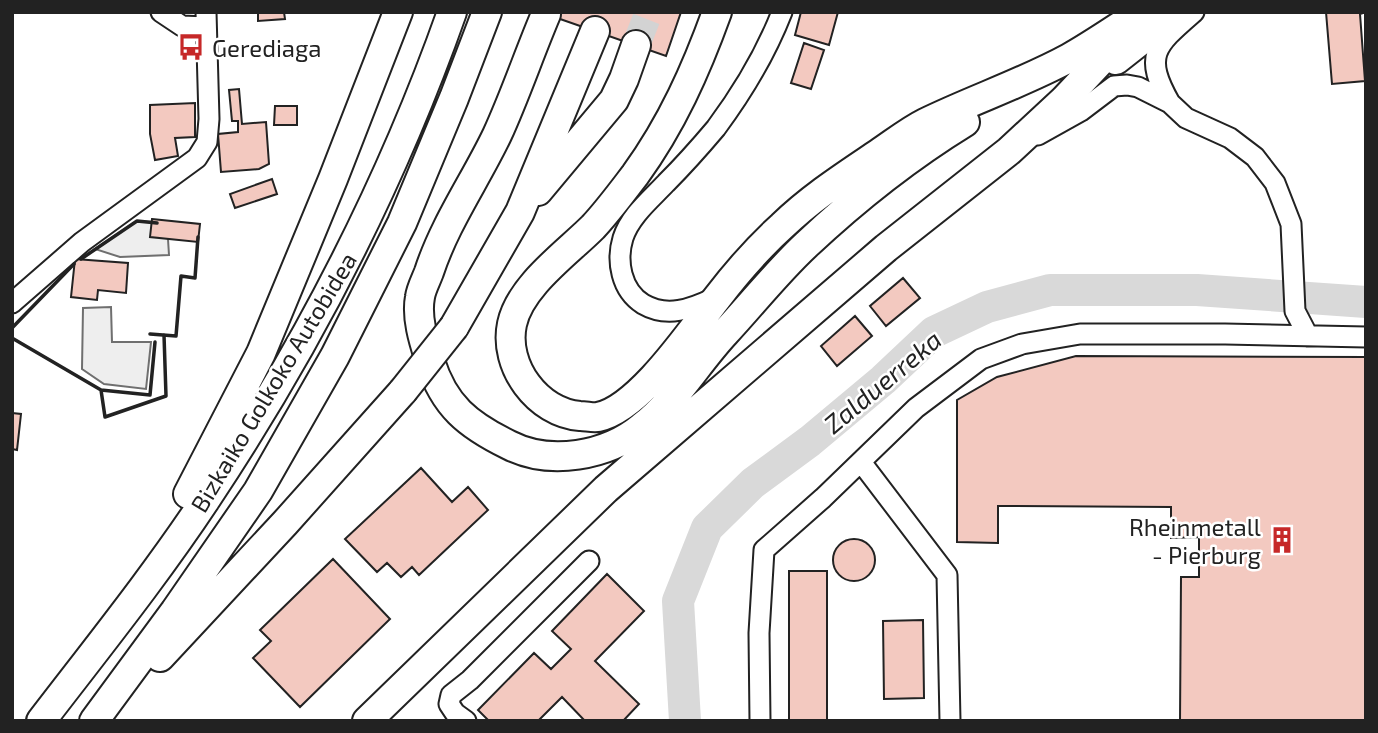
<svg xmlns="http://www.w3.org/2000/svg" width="1378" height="733" viewBox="0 0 1378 733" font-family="'Exo 2',sans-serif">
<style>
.green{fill:#eee;stroke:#6f6f6f;stroke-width:2}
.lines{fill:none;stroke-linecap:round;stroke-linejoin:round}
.river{stroke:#d9d9d9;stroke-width:32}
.building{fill:#f3c9c0;stroke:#222;stroke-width:2}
.highway-tunnel{stroke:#d3d3d3;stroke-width:28;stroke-dasharray:28 14;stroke-linecap:butt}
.minor-casing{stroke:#222;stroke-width:23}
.highway-casing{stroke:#222;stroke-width:32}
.minor{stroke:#fff;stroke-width:19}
.highway{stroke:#fff;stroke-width:28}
.highway-bridge-casing{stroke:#222;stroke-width:32;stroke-linecap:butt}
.highway-bridge{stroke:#fff;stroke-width:28}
.wall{stroke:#222;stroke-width:3.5}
.labels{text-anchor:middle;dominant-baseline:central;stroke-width:5;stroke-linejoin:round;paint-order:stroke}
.poi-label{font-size:24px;fill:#222;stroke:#fff;text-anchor:start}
.street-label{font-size:24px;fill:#222;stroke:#fff}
.water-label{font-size:26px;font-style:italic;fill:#222;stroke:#fff}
</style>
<rect width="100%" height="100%" fill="#fff"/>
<path class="green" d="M137,221L152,222L168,239L169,255L120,257L95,249Z
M111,307L112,342H151L146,389L104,384L82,369L83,308Z"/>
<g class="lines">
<path class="river" d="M685,721L678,601L707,528L753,483L810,441L883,380L934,332L987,307L1050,290H1197L1366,302"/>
</g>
<path class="building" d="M258,12H284L285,19L258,21Z
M540,12H681L666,56Z
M801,12H838L829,45L795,35Z
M1326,12H1366L1360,14L1365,81L1332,84Z
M804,43L824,50L811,89L791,83Z
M239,89L242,124L266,122L269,164L259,169L221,172L218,134L238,132V121H232L229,90Z
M195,103V137L175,138L178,156L155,160L150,134V105Z
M275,106H297V125H274Z
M272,179L277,194L235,208L230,194Z
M152,219L200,224L198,242L150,237Z
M75,259L128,263L126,293L98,290L97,300L71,297Z
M903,278L920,298L886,326L870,306Z
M855,316L872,336L837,366L821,346Z
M1076,356L1366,357V721H1180L1181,577H1199V537L1171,538V507L998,506V543L957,542V400L997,377Z
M12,413L21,414L17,450L12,449Z
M421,468L452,502L468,487L488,510L419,575L412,567L401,577L387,563L377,572L345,539Z
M833 560a21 21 0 1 1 42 0a21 21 0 1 1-42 0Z
M333,559L390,619L300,707L253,658L271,641L260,630Z
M789,571H827V721H789Z
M607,574L644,611L595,661L639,704L623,721H585L562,697L538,721H489L478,710L534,653L551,669L571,649L552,631Z
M923,620L924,698L884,699L883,621Z"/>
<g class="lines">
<path class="highway-tunnel" d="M636,45L649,12"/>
<defs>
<path id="minor" d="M161,12L182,26L206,27
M1170,103C1143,55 1155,46 1194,12
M1038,135L1081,111L1114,86L1127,85L1138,87L1170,103L1186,118L1230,138L1255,157L1275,183L1291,224L1295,311L1308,336
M714,298C691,309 667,318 643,304C621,290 616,261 623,238C630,216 651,199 666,183C683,166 700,147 716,128C742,93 766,53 782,12
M12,303L82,242L197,158L207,142L209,119L206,12
M861,462L947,575L950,721
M466,721L455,713L449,704L451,695L470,680L589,561
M760,721L759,633L764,550L823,498L916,408L981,359L1022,344L1080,334H1225L1366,337"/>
<path id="highway" d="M717,12C696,70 672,124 635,175C622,192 608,211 593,227C567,253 520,286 512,324C503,366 538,413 580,416C586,416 593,418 598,417C639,409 691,331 717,298C736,273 759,247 782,226C812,197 845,176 879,153C894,143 909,131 925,123C972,100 1023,83 1069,58C1094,44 1118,27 1142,12
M546,14C529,54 515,96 497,135C475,181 445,223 429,272C426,280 421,289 420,297C416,318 424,342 430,361C444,406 468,425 509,445C550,466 607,456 642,427C675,402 697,363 725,333C752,304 777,272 806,245C855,199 908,157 965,122
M1116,60L1177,12
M538,191L614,100L624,79L636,45
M454,327L520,212L595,31
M188,494L261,353L333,179L398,12
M160,657L285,523L403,391
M41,721C97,648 155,576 206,499C307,347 391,185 452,12
M94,721L175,611L258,491L335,356L402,223L454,98L487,12
M367,721L606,489L886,248L1009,151L1064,100L1127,33"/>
</defs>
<use href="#minor" class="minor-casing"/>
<use href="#highway" class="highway-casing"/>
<use href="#minor" class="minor"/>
<use href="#highway" class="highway"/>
<defs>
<path id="highway-bridge" d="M403,391L454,327"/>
</defs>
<use href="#highway-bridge" class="highway-bridge-casing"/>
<use href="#highway-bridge" class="highway-bridge"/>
<path class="wall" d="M81,259L137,221L157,223
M12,328L74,264
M150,334L176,336L181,276L195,278L198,237
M12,338L101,390L150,395L155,342
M101,390L105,417L166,396L164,335"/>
</g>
<defs>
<symbol id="bus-bare" viewBox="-9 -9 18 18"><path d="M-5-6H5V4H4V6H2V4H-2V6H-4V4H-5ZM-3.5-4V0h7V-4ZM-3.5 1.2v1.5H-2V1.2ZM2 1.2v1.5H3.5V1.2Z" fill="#c62828" stroke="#fff" stroke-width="2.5" paint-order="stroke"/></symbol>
<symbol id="building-bare" viewBox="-9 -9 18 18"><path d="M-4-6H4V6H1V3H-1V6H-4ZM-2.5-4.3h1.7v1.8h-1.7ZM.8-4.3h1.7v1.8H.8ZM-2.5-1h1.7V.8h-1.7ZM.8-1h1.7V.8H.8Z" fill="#c62828" stroke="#fff" stroke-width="2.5" paint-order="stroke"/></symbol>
</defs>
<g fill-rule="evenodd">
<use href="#bus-bare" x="172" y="28" width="38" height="38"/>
<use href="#building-bare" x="1263" y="521" width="38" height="38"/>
</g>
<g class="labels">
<g class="poi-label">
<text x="212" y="47">Gerediaga</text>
<text x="1261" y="526" text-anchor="end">Rheinmetall<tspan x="1261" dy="28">- Pierburg</tspan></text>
</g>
<g class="street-label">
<text transform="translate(273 382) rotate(-59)">Bizkaiko Golkoko Autobidea</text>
</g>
<g class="water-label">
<text transform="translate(882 381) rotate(-40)">Zalduerreka</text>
</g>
</g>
<rect width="1378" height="733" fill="none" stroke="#222222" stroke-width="28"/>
</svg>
